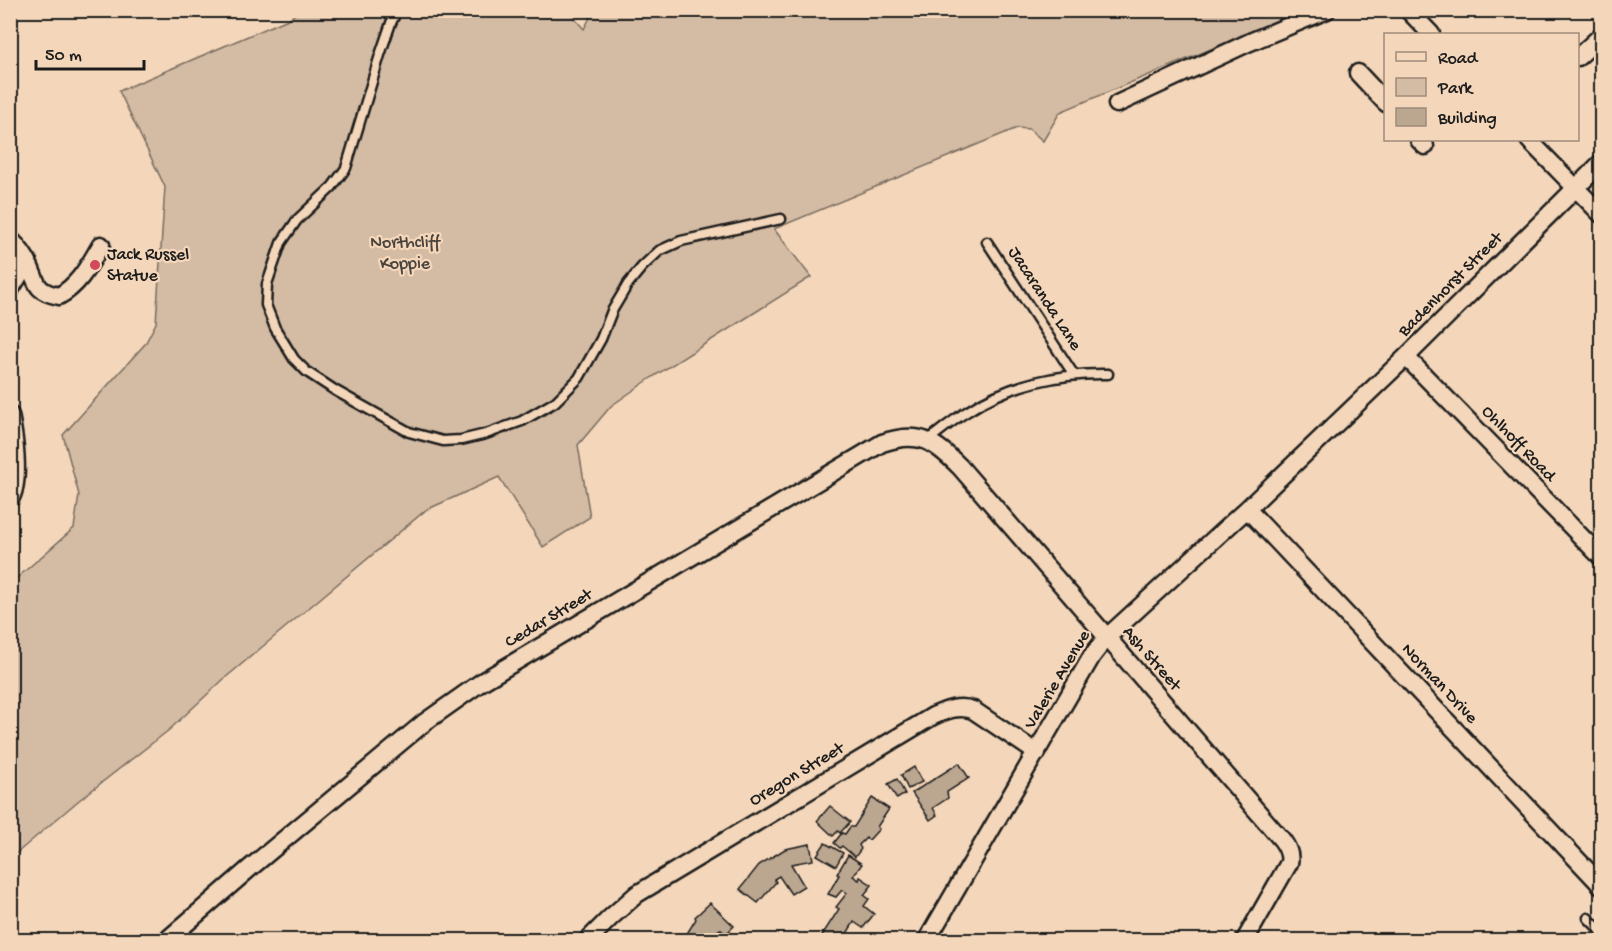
<svg xmlns="http://www.w3.org/2000/svg" width="1612" height="951" viewBox="0 0 1612 951" font-family="'Gochi Hand',sans-serif">
<style>
.green{fill:#d4bba3;stroke:#786c60;stroke-width:1.5}
.building{fill:#bba690;stroke:#1c1c1c;stroke-width:1.5}
.lines{fill:none;stroke-linecap:round;stroke-linejoin:round}
.lane-casing{stroke:#1c1c1c;stroke-width:13}
.street-casing{stroke:#1c1c1c;stroke-width:21}
.lane{stroke:#f4d7ba;stroke-width:8}
.street{stroke:#f4d7ba;stroke-width:16}
.poi-dot{fill:#d1495b;stroke:#f4d7ba;stroke-width:2}
.labels{text-anchor:middle;dominant-baseline:central;stroke-width:4.5;stroke-linejoin:round;paint-order:stroke}
.park-label{font-size:18px;fill:#4a443e;stroke:#f4d7ba}
.poi-label{font-size:18px;fill:#1c1c1c;stroke:#f4d7ba;text-anchor:start}
.street-label{font-size:18px;fill:#1c1c1c;stroke:#f4d7ba}
</style>
<rect width="100%" height="100%" fill="#f4d7ba"/>
<filter id="ink" filterUnits="userSpaceOnUse"><feTurbulence type="fractalNoise" baseFrequency=".0167" numOctaves="2"/><feDisplacementMap in="SourceGraphic" scale="12" xChannelSelector="R" yChannelSelector="G"/><feConvolveMatrix kernelMatrix="1 2 1 2 8 2 1 2 1" color-interpolation-filters="sRGB"/></filter>
<g filter="url(#ink)">
<path class="green" d="M594,10L1302,11L1060,112L1043,141L1029,129L1017,128L774,229L811,277L651,378L611,406L578,445L590,517L543,547L499,477L426,510L225,678L169,730L78,801L11,858V577H18L74,528L79,495L63,435L145,344L156,323L165,187L119,91L288,19L300,11H568L584,29Z"/>
<path class="building" d="M959,763L969,778L947,792L948,798L933,808L937,815L930,820L912,793Z
M914,767L922,782L908,789L901,775Z
M897,779L905,794L897,799L888,784Z
M872,798L889,809L877,827L879,829L869,840L866,838L859,845L861,849L855,857L842,846L840,848L834,843L842,833L845,834L850,827H854Z
M830,806L850,822L840,833L838,831L833,836L817,821Z
M825,843L843,853L836,866L817,855Z
M810,844L813,860L791,864L804,886L791,894L779,876L774,879L776,882L758,903L740,889L759,865L785,849Z
M848,855L862,864L853,876L859,880L860,877L872,885L864,895L869,899L864,906L874,914L863,928L854,922L843,940H819L839,909L836,907L847,893L842,890L836,897L828,894L839,875L837,874Z
M710,903L734,926L726,934L720,929L708,940H683L696,919L695,917Z"/>
<g class="lines">
<defs>
<path id="lane" d="M397,10L391,23L380,55L346,168L332,187L297,220L281,243L267,284L266,305L275,328L294,359L307,372L336,391L409,432L443,441L461,440L486,434L522,421L555,402L579,378L601,339L612,311L628,284L642,267L659,251L681,241L781,219
M987,242L1074,375
M927,441C940,431 953,420 968,411C1009,384 1060,373 1108,374
M1588,918L1602,932"/>
<path id="street" d="M1408,10L1431,34
M1578,57L1602,35
M1358,73L1386,103
M1117,104L1250,42L1327,10
M1419,140L1425,146
M1529,140L1602,215
M10,239C17,246 24,254 28,263C38,282 33,291 59,296C80,284 89,265 101,245
M10,290L28,261
M1406,357L1602,558
M10,415C14,435 21,482 10,499
M1247,509L1602,886
M167,940L250,868L425,722L483,681L882,443C919,430 934,441 960,467L1282,840C1287,847 1291,854 1289,863L1245,940
M588,940L610,918L637,894L933,716C947,710 958,705 973,710L1037,753
M927,940L1092,656L1106,638L1247,509L1406,357L1602,162"/>
</defs>
<use href="#lane" class="lane-casing"/>
<use href="#street" class="street-casing"/>
<use href="#lane" class="lane"/>
<use href="#street" class="street"/>
</g>
</g>
<circle class="poi-dot" cx="95" cy="265" r="6"/>
<g class="labels">
<g class="park-label">
<text x="405" y="243">Northcliff<tspan x="405" dy="21">Koppie</tspan></text>
</g>
<g class="poi-label">
<text x="107" y="255">Jack Russel<tspan x="107" dy="21">Statue</tspan></text>
</g>
<g class="street-label">
<text transform="translate(1451 285) rotate(-45)">Badenhorst Street</text>
<text transform="translate(1044 299) rotate(57)">Jacaranda Lane</text>
<text transform="translate(1518 444) rotate(46)">Ohlhoff Road</text>
<text transform="translate(549 619) rotate(-31)">Cedar Street</text>
<text transform="translate(1151 659) rotate(49)">Ash Street</text>
<text transform="translate(1058 680) rotate(-59)">Valerie Avenue</text>
<text transform="translate(1439 684) rotate(47)">Norman Drive</text>
<text transform="translate(797 775) rotate(-31)">Oregon Street</text>
</g>
</g>
<rect width="1612" height="951" fill="none" stroke="#f4d7ba" stroke-width="36"/>
<rect x="18" y="18" width="1576" height="915" fill="none" stroke="#1c1c1c" stroke-width="2" filter="url(#ink)"/>
<rect x="1384" y="33" width="195" height="108" fill="#f4d7ba" stroke="#9e8c7b" stroke-width="1.5"/>
<rect x="1396" y="52" width="30" height="9" fill="#f4d7ba" stroke="#9e8c7b" stroke-width="1.5"/>
<text x="1438" y="63" font-size="18" fill="#1c1c1c">Road</text>
<rect x="1396" y="78" width="30" height="18" fill="#d4bba3" stroke="#9e8c7b" stroke-width="1.5"/>
<text x="1438" y="93" font-size="18" fill="#1c1c1c">Park</text>
<rect x="1396" y="108" width="30" height="18" fill="#bba690" stroke="#9e8c7b" stroke-width="1.5"/>
<text x="1438" y="123" font-size="18" fill="#1c1c1c">Building</text>
<path d="M36 60v9h108v-9" fill="none" stroke="#1c1c1c" stroke-width="3"/>
<text x="45" y="60" font-size="18" fill="#1c1c1c" stroke="#f4d7ba" stroke-width="4.5" paint-order="stroke">50 m</text>
</svg>
